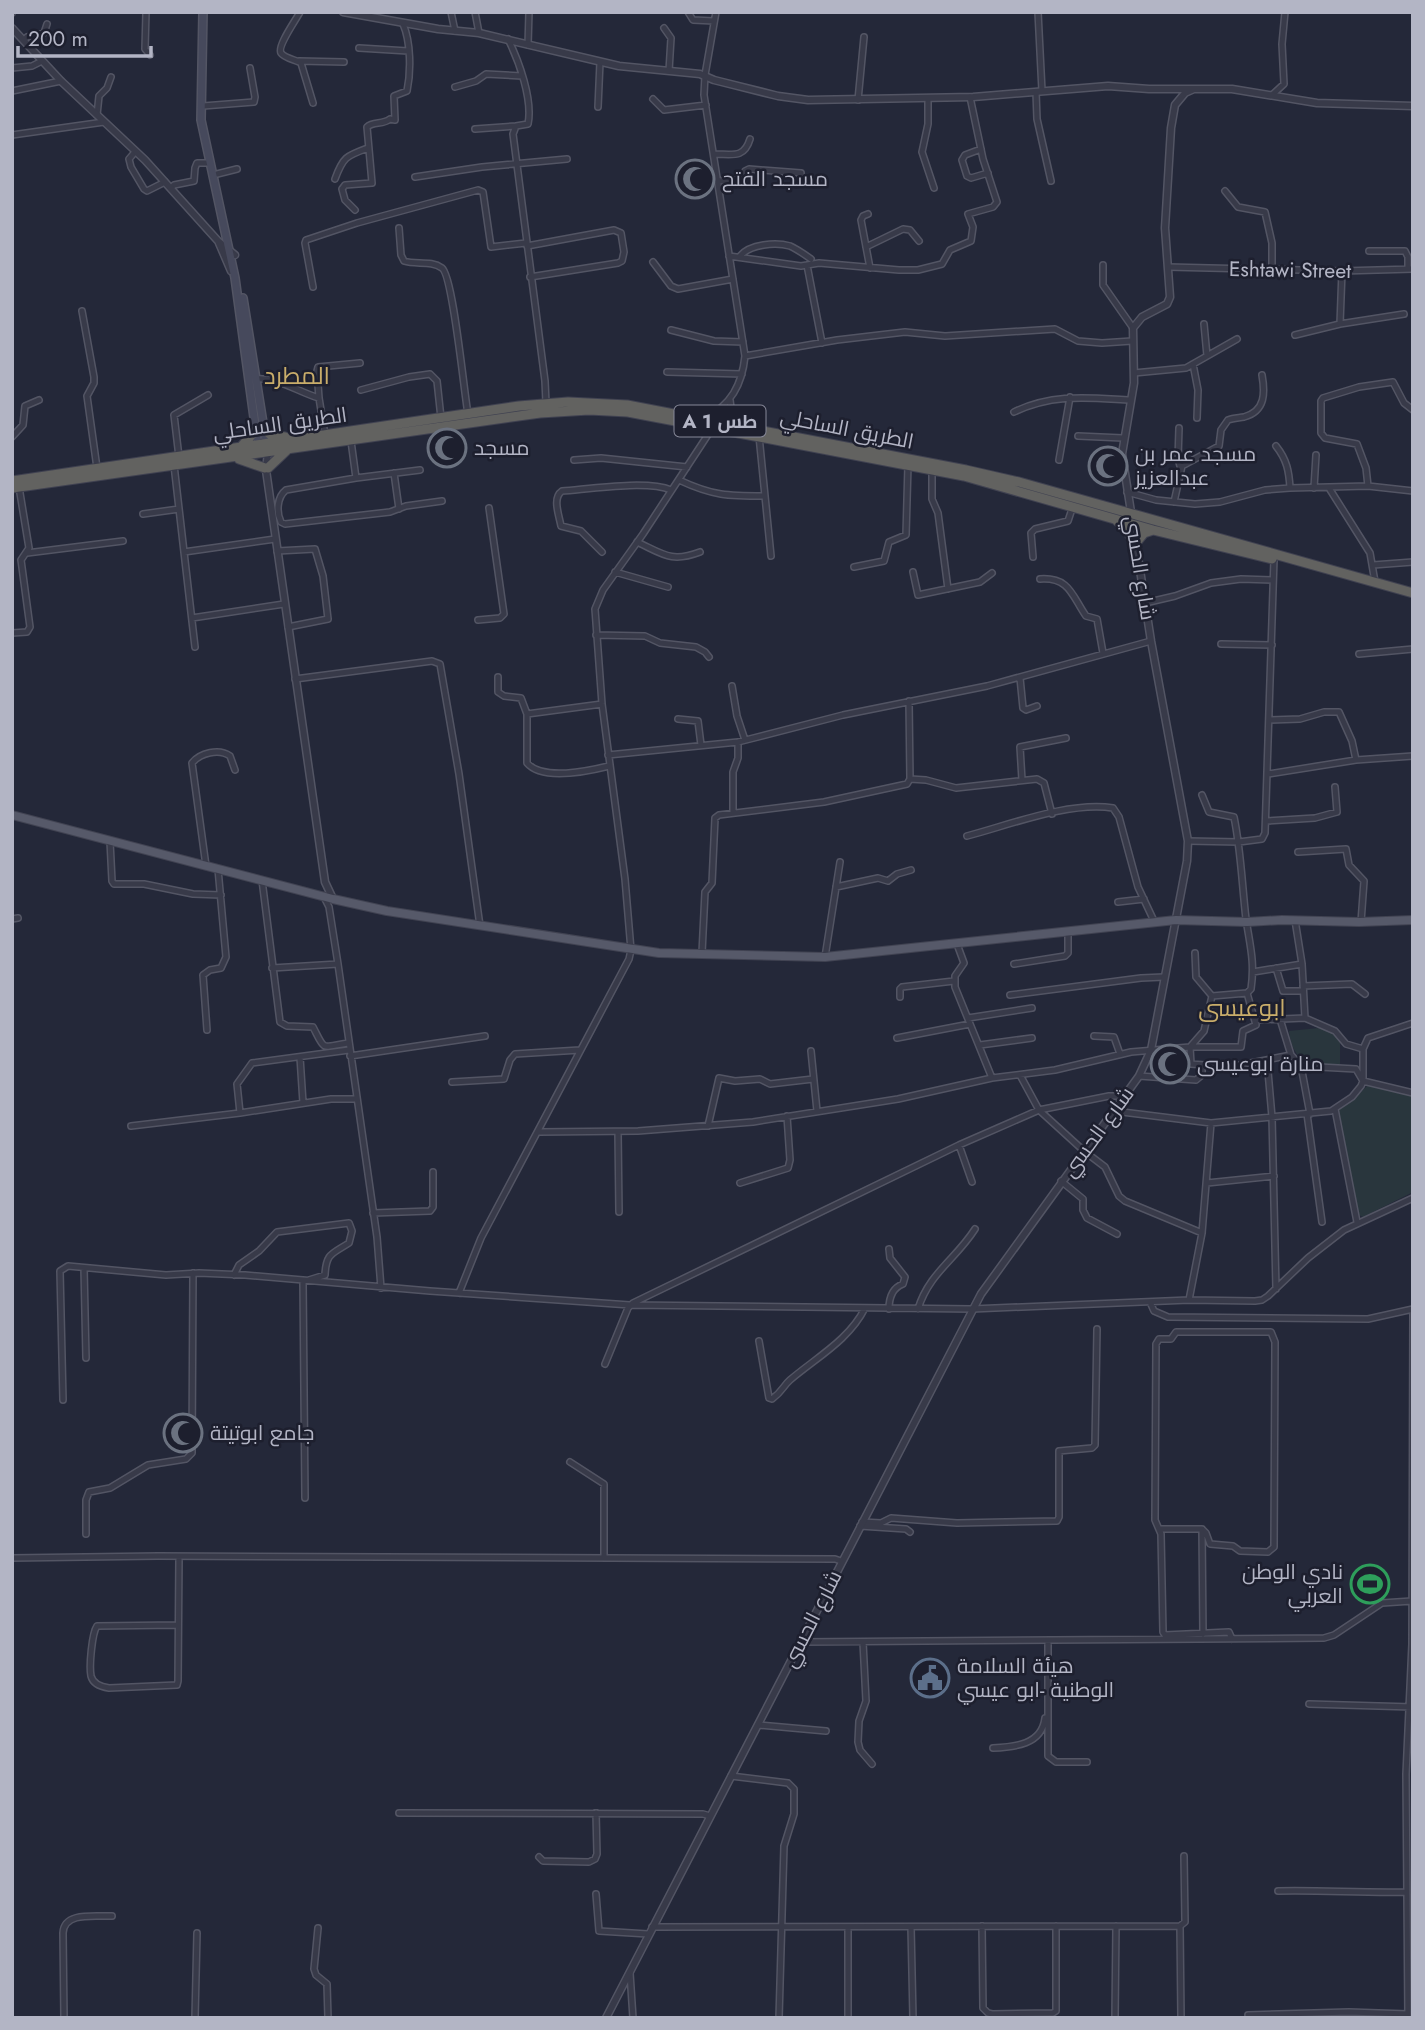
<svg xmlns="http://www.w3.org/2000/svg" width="1425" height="2030" viewBox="0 0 1425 2030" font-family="Jost,Cairo,sans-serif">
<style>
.green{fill:#29363d}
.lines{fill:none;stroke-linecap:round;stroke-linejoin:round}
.minor-casing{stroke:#535564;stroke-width:8}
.tertiary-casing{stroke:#535564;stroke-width:9}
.secondary-casing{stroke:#535564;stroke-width:10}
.primary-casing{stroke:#414352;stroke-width:10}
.trunk-casing{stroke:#404251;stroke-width:11}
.minor{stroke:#383a49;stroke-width:5}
.tertiary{stroke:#383a49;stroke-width:6}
.secondary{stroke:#46495c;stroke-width:7}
.primary{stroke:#565969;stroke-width:8}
.trunk{stroke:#626260;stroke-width:9}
.labels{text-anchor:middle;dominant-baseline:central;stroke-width:5;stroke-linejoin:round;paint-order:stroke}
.shield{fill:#1d1f2e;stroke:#868898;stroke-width:2}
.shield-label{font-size:19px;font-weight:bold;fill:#b3b5c5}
.poi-label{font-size:21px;fill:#b3b5c5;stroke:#1d1f2e;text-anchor:start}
.street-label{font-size:21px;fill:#b3b5c5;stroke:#1d1f2e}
.quarter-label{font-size:24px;fill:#c9ad6a;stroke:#1d1f2e}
</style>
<rect width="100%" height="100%" fill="#242839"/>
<path class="green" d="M1319,1028L1336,1034L1340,1042V1065L1304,1063C1295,1053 1290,1044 1289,1031Z
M1368,1085L1413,1096V1192L1363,1217L1359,1215L1339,1113V1108L1356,1097Z"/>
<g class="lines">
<defs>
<path id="minor" d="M146,12L145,49L150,55
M300,12C296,20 277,46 281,53C284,58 296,60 301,63L313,103
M451,12L455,31
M475,12L479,33
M688,12L693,20L714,21
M1038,12L1042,91
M12,13V12
M664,28L671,38L669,71
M508,39C519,61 533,100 528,124L516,126L513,134L545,381L546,403
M24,40L27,37L44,33L47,24
M528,45L529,12
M359,48L408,51
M299,61L344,62
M12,68L32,66L42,61
M455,87L476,81L486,74L522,76
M12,91L61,81
M1036,92L1037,119L1051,181
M1272,95L1284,84L1282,44L1285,12
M928,98V124L922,152L934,188
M653,99L664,110L706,105
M858,100L864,37
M203,106L254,102L255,97L250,68
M598,107L600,62
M97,115L99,96L107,88L111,77
M475,129L516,126
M12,135L104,122
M981,149L965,155L962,160L967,176L971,178L988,173
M135,152L129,159L131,167L144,189L147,191L165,182
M714,154C732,154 744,159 750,139
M217,174L237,169
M415,177L482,167L567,159
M335,179C343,157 346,156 368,148
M718,181L741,180L745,171L749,169L801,173
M171,188L174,185L194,181L195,168L197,163H210
M1225,191L1238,207L1265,212L1272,243V270
M355,210L345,200L342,189L345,185L372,183L367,127C373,121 383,125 390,119L395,120L394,96L407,91C411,72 411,42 403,24
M868,214L863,216L861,220L870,268
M399,228L401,255L404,261C416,265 431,260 442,268C453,276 464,392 468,414
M527,246L614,230L621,233L624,252L622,261L618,263L530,277
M866,247L903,229L910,230L919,241
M1369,251H1405L1408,257V269
M729,256L801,266L819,263L899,270H918L942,264L950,250L971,241L973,227L968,214L993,207L997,202L983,159L970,97
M740,256C750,244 776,242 790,246C797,249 804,254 811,259
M653,262L671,286L678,289L733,279
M807,265L822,343
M1103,265V285L1133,328
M1168,267L1342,271L1413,269
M1342,271L1340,324L1404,314
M313,287L305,243L306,240L357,223L478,190L483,192L491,247L526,243
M82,311L94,377V383L87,396L97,468
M1204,324L1207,356
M671,330L714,341L743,342
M1295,335L1340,324
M745,356L837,340L905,332L945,336L1055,329L1078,341L1102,343L1132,341
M1193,364L1198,390L1197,418
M667,372L742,374
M1134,373L1186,368L1237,339
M256,379C278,377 298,392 319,398L325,435
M361,390L409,377L430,374L437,381L441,418
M319,398L317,371L318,367L360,363
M730,400L732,416L740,424
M1014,412C1054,393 1089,398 1131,400
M705,418C731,405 742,385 745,356L704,95L705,75L716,12
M1179,428L1178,459L1181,469
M759,436L771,556
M1078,436L1123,438
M12,437L23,425L25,406L39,400
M351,441L356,478L286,490C277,497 276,512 281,522L285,524L390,512L406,506L442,501
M1276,446C1287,460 1289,471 1290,488
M179,457L174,415L208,395
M574,460L601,458L687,467
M1059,460L1070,397
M174,465L184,552
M932,470V499L938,513L948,589
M394,473L399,509
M356,478L420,470
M679,480C713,496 728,496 765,496
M1368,486L1366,468L1357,444L1325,438L1321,433V401L1323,398L1359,387L1393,382L1404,403L1413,410
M1314,488L1316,455
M1329,488L1370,553L1375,582
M1127,492L1156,500L1195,504L1220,502L1265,490L1290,488L1368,486L1413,491
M1174,502L1182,466L1219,446L1221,430L1228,420C1233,418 1238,418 1244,417C1266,411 1265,392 1262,375
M143,514L179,509
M637,542C663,554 671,563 700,552
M277,551L315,549L323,576L328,619L288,627
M602,552L581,531L561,526C559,515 552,498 562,491C589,489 647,480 671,490
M27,553L123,541
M1033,557L1031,533L1035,529L1068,521L1073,506
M1373,565L1413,562
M854,567L884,561L889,542L906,535L908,465
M615,572L668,587
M913,572L918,595L980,582L992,573
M1040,579C1070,577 1072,596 1086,616L1097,619L1103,653
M1145,603L1175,596L1211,583L1241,579L1273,580
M192,618L284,604
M478,620L500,618L504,614L489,508
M12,633L27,632L30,627L21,560L29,548L19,487
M596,635L645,636L660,643L696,647L705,652L709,657
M1221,644L1272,645
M195,647L184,552L275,539
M1359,654L1413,649
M498,677V692L504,696L521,698L527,714
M1020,678L1023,708L1026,710L1037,706
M295,679L432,661L440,664L459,774L480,926
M732,686L737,716L745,740
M602,704L527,714V763C542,781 589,771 609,766
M678,719L698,721L701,745
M1269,720L1300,719L1324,712H1339L1352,741L1356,760
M608,755L738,742L843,715L987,686L1151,641
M1268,774L1356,760L1413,756
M910,779L926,780L956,788L1037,779L1044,783L1052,814
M1022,780L1020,747L1066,738
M733,813V772L738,758V742
M1266,821L1315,818L1337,812L1335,787
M967,836C1009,825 1070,801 1113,808L1119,817L1138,887L1154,921
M110,841L112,881L114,884H144L193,894L221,895
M1188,841L1239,842L1262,839L1265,833L1274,559
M1298,852L1346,849L1349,865L1364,881L1361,922
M206,866L192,763C200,753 219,748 230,756L235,770
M262,880L280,1022L287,1026L313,1027C326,1052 320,1047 348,1043
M836,887L878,878L888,881L897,874L911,870
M324,897L329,907L338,964L377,1237L381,1288
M1118,902L1144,899
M12,919L18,918
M1295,920L1302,964L1305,1018
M957,944L964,963L955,976V987L992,1078
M702,953L705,892L712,883L715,818L719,815L824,802L907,784L910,779L909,701
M1195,953L1196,977L1212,996L1204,1031L1190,1047L1191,1064L1230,1067L1291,1055
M825,957L840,862
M1014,964L1065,956L1068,953V933
M272,968L338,964
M1276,968L1283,991H1303
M1253,972L1302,964
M1303,986L1352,984L1365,994
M1010,995L1141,978L1164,977
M1212,996L1247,993
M900,997V989L902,987L954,981
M968,1018L1032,1008
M1280,1019L1291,1055L1301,1066L1310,1114
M1255,1020L1305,1018L1335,1031L1346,1044L1363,1049
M207,1030L203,975L210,970L221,968L226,957L218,869
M1094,1036L1114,1037L1120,1054
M897,1038L970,1024
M980,1045L1032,1038
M811,1051L817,1111
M350,1056L485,1036
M300,1057L303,1103
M1267,1060L1272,1117L1276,1289
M1301,1066L1356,1069L1363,1081L1413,1093
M1020,1075L1039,1110L1084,1151L1105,1167L1119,1196L1125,1201L1202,1233
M1139,1076L1196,1080L1202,1075V1066
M452,1082L504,1079L510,1060L515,1054L580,1050
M1335,1109L1357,1222
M1114,1111L1211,1123L1331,1111L1352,1097L1361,1086L1363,1081V1049L1368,1038L1413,1023
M240,1113L331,1099H355
M1307,1114L1322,1222
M131,1126L240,1113L237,1084L252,1063L349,1050
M708,1126L719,1078L735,1081L760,1079L770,1084L813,1079
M539,1132L638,1131L753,1122L898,1099L992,1078L1055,1070L1131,1052L1190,1047H1241L1243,1031L1256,1025L1247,993L1251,989C1255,962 1250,946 1246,919C1242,885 1241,851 1234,817L1209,812L1202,795
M618,1132L619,1212
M959,1145L972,1182
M1061,1181L1083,1199V1210L1087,1218L1117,1234
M740,1183L788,1168L790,1160L787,1116
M1207,1183L1274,1176
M373,1213L430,1211L433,1207V1172
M889,1249L890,1258L905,1277L903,1284C892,1288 889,1298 889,1309
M84,1268L86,1358
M234,1275L239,1265L259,1251L277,1232L349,1223L352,1231L349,1243C332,1254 326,1253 325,1275L309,1280
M303,1281L305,1498
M459,1293L481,1238L629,959L631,950L625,879L602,704L595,609L603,590L643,534L713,427
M1189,1300L1202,1233L1211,1123
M1150,1302L1154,1311L1168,1317L1368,1319L1413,1309
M918,1309C929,1273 956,1259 975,1229
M759,1341L769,1398L772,1399C783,1391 783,1386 790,1380C817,1357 849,1340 865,1308
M605,1364L628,1308L633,1303L959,1145L1039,1110L1109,1096H1125
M63,1400L60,1271L68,1266L166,1275L199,1273L245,1275L430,1291L630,1305L972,1309L1189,1300L1255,1301L1262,1300L1268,1296L1308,1258L1344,1230L1413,1198
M570,1462L604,1484V1558
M862,1522L881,1523L891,1518L957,1523L1057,1521L1059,1517V1451L1092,1448L1095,1445L1097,1329
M860,1526L906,1529L910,1532
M1160,1529H1202L1206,1533L1210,1544L1233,1546L1240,1551L1268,1552L1274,1547L1275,1342L1271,1332H1176L1171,1339H1159L1156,1344L1155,1520L1161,1534L1163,1632L1165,1635L1229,1632L1232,1639
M1202,1529L1203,1634
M86,1534V1500L89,1492L110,1488L148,1465L186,1459L192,1453L193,1273
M12,1558L158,1556L835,1559L841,1561
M178,1625L97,1626C92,1633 89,1666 91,1676C93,1684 102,1687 109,1688L177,1685L178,1681L179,1557
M1048,1641V1756L1056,1762H1087
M801,1642L1324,1638L1334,1635L1382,1603L1412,1601
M863,1642L866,1701L859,1721L858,1742L860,1750L872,1764
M1309,1704L1413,1707
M758,1725L826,1731
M993,1748C1014,1747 1042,1745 1045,1718
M731,1776L788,1783L794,1789V1814L784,1846L779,2018
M399,1813L703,1814L710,1816
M539,1857L543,1861L589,1862L595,1859L597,1854L596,1813
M1278,1891C1321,1890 1363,1893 1406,1892
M596,1894L599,1931L648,1934
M982,1926L983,2008L988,2013L992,2014L1053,2013L1056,2011V1926
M652,1927L1180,1926
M848,1927V2018
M911,1927L913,2018
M318,1928L314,1969L316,1975L327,1984L328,2018
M630,1973L633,2018
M1248,2015L1349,2012L1408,2014
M64,2018L63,1933C64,1911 96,1917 112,1916
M195,2018L197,1933
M1115,2018L1116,1926
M1181,2018L1180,1926L1185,1922L1184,1856
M1408,2018L1406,1774L1412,1644L1413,1312"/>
<path id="tertiary" d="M343,12L438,29L479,33L619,66L700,74L714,80L778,96L808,100L973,97L1108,86L1149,89H1232L1317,103L1413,106
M12,28L61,81L145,160L218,241L235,255
M219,243L231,271
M268,452L266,470L325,882L333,899
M606,2018L981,1294L1139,1076L1151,1050L1187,861L1188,841L1151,641L1122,454L1134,383L1133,328L1142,317L1167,304L1170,297L1165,228L1171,128L1175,105L1185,93L1194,89"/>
<path id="secondary" d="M203,12L201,120L235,278L258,447
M243,298L267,448"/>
<path id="primary" d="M12,815L333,899L387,911L659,953L825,957L1176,920L1247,922L1282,920L1359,922L1413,920"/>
<path id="trunk" d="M264,429L271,435L285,437
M241,447L256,430
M239,459L265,468
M268,468L287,450
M12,481L519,406L568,402L627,405L966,470L1019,482L1413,593
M12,488L540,413L589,410L628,412L964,476L1153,530L1272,559
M1116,520L1126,529L1135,544L1144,533L1153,530"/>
</defs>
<use href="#minor" class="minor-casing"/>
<use href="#tertiary" class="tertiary-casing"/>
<use href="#secondary" class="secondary-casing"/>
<use href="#primary" class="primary-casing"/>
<use href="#trunk" class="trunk-casing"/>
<use href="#minor" class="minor"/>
<use href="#tertiary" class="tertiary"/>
<use href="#secondary" class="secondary"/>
<use href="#primary" class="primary"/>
<use href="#trunk" class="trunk"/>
</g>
<defs>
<symbol id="mosque-ring" viewBox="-11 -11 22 22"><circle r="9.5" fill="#1d1f2e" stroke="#6b7280" stroke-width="1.5"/><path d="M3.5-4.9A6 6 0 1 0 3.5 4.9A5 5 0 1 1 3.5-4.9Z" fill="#6b7280"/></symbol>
<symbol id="stadium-ring" viewBox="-11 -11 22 22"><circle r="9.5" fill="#1d1f2e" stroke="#2e9e5b" stroke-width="1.5"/><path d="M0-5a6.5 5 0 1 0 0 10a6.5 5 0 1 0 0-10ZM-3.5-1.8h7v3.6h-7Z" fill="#2e9e5b"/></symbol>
<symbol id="civic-ring" viewBox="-11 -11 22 22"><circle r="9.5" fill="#1d1f2e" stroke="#5c6f8a" stroke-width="1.5"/><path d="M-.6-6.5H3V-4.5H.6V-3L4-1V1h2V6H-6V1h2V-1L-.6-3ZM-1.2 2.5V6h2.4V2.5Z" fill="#5c6f8a"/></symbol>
</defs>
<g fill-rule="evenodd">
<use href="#mosque-ring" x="673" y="157" width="44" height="44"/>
<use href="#mosque-ring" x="425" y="426" width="44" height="44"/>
<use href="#mosque-ring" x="1086" y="444" width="44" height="44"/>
<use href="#mosque-ring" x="1148" y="1042" width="44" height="44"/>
<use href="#mosque-ring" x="161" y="1411" width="44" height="44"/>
<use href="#stadium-ring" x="1348" y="1562" width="44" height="44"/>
<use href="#civic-ring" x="908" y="1656" width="44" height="44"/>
</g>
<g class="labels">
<rect class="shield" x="674.5" y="405.5" width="91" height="31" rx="5"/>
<g class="shield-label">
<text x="720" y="421">A 1 طس</text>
</g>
<g class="poi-label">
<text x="722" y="179">مسجد الفتح</text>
<text x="474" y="448">مسجد</text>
<text x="1135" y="454">مسجد عمر بن<tspan x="1135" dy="24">عبدالعزيز</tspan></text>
<text x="1197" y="1064">منارة ابوعيسى</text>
<text x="210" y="1433">جامع ابوتيتة</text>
<text x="1343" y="1572" text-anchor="end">نادي الوطن<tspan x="1343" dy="24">العربي</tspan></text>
<text x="957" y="1666">هيئة السلامة<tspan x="957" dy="24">الوطنية -ابو عيسي</tspan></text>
</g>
<g class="street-label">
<text transform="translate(1290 270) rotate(1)">Eshtawi Street</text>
<text transform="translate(280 424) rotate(-8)">الطريق الساحلي</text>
<text transform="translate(847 429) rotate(11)">الطريق الساحلي</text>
<text transform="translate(1140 568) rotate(81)">شارع الحسي</text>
<text transform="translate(1098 1132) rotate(-54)">شارع الحسي</text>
<text transform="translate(812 1619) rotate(-63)">شارع الحسي</text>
</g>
<g class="quarter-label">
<text x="297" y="375">المطرد</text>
<text x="1242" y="1007">ابوعيسى</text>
</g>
</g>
<rect width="1425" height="2030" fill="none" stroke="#b3b5c5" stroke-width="28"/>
<path d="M18 46v10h133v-10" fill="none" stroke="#b3b5c5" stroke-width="3.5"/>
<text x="28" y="46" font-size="21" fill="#b3b5c5" stroke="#1d1f2e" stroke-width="5" paint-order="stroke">200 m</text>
</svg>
